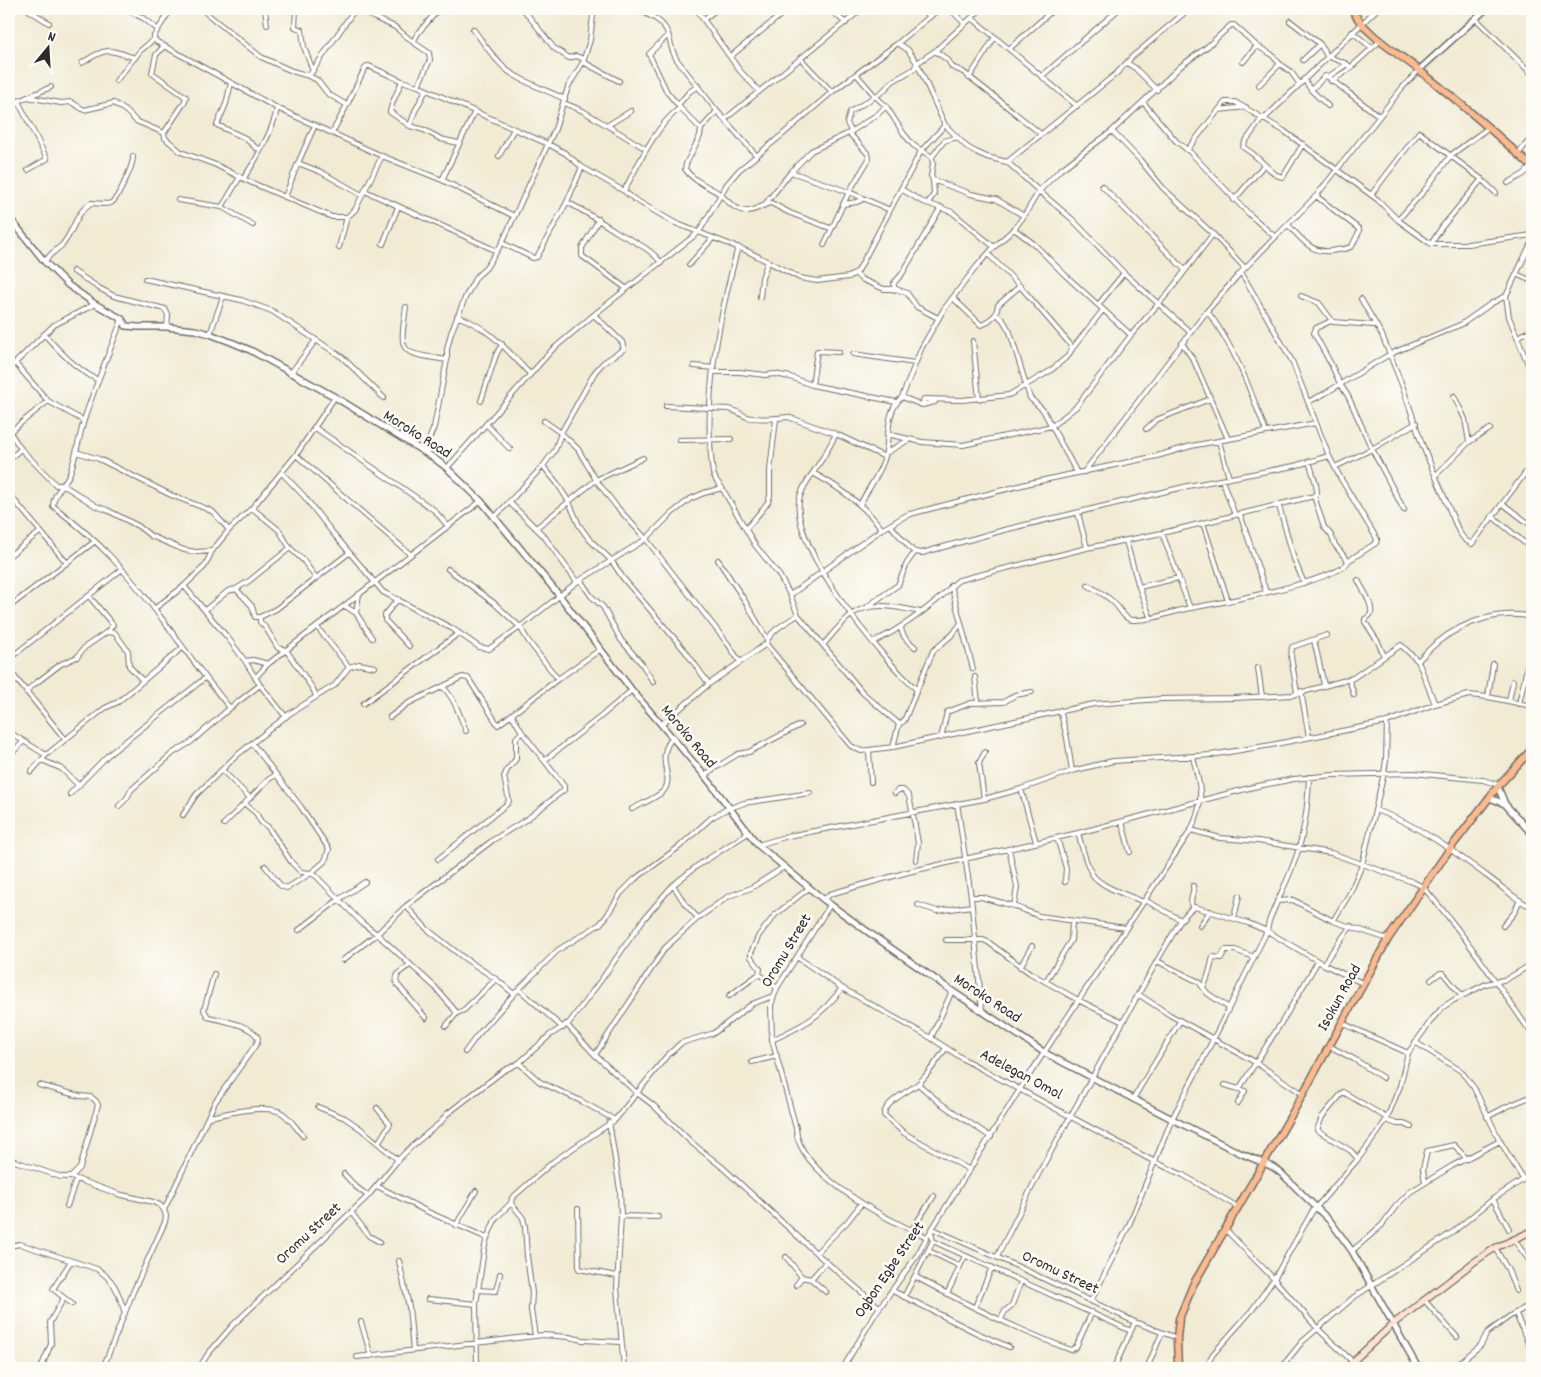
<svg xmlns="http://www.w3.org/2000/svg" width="1541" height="1377" viewBox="0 0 1541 1377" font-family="Dekko,sans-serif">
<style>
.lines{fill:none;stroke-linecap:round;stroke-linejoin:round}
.minor-casing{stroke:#706e66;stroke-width:6}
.tertiary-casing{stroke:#706e66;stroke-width:8}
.secondary-casing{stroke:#706e66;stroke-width:8}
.primary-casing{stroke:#706e66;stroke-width:9}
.minor{stroke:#fff;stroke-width:4}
.tertiary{stroke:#fff;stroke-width:5}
.secondary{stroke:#fee3d2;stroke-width:5.5}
.primary{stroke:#fcba8e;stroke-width:6}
.labels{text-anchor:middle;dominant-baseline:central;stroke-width:5;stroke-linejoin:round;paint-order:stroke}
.street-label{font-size:16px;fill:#2b2b2b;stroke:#fdfcf7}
</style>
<rect width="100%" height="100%" fill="#fdfcf7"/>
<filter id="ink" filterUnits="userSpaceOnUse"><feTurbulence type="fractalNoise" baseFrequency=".02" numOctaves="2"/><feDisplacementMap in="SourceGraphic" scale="10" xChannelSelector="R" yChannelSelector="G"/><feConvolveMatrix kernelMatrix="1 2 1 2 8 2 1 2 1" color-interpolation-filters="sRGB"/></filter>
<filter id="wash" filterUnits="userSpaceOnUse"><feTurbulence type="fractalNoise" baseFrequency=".0096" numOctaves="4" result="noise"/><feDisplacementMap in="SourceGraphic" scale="20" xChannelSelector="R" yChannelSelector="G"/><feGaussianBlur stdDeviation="1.12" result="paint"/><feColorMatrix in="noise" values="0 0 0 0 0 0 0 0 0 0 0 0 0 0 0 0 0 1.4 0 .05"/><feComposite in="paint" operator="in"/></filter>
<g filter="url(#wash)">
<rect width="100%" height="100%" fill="#f1ebd4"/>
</g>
<g filter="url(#ink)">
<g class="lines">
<defs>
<path id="minor" d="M27,9L49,23
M125,9L143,18L157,29
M171,9L154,36V39L157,42L277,108L382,156L442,180L514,216
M201,9L261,57L292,71L309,76L317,80L328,94L347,105
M265,9L267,25
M296,9L295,27L302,30L304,47L313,71
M358,9L375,18L395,27L413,42L429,53L430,60L418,86
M523,9L554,48L569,58L576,56L584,59
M635,9C649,15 665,20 669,37C671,46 672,52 677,60L717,111L756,155
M696,9L740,71L759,91
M829,9L846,23
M923,9L930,17
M950,9L965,24
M375,18L382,9
M972,18L1077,106
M1475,18L1532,74
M704,19L717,9
M1290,21L1320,44L1327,56L1347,64L1351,68
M473,29C484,43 494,60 508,71C525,83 546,90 565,99
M1352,32L1372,48
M668,35L649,54L667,92L678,105
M413,42L418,33L439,9
M898,43L908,50L917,63L945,125L967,147L976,152L987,157L1007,162L1015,169L1039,191L1072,219L1124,273L1190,332
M1009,49L1054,9
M935,51L948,60L952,67C956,69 960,70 963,72C989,92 1015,113 1041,134
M731,56L788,9
M800,58L832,92
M1303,60L1320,44
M583,62L619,81
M1243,62L1257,46
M82,63C106,47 108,49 135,58
M1127,63L1135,68L1157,90
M857,75L875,96L886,106L904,134L913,145L932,157
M309,76L355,9
M1042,76L1119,9
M1328,77L1379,116
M969,78L995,37
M1304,79L1311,90L1328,106
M116,81L140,51L154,39
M402,81L392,104L390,112L410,126L424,130L441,139L458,143
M1331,81L1348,70L1381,40
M231,83L226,104L217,125L245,138L256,148L261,149
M1259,85L1280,64
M1311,90L1325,76L1328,77L1347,64
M27,97L61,103L71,102L84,110L114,103L126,111L136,121L164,133L165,138L181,152L216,165L250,182L332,217H347
M18,101L47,159L28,170
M1143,102L1176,141L1190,152L1248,213L1275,237
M564,103L583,111L646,149
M9,105L51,87
M680,108L701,129L700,136L686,164L685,169C693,181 708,186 720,194C728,201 734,210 746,211C755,212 763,204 771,203L790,213L830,228
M1219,110L1246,107
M1263,117L1245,142L1243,147L1253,154L1276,175L1283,177L1303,144
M1265,118L1377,9
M725,119L862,9
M608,125L631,111
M410,126L415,111L426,90
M701,129L717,111
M851,131L847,123L850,112L882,92L893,81L914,69L917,63L935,51L981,9
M1112,131L1140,160L1163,188L1213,234L1245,268
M164,133L184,103L186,97L152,73L156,55L164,46
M332,133L347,105L364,70L367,66H369L402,81L418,86L548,144L565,153L582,167L624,191L634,199L675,223L747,251L800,278L817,281L849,277L858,271L921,151L945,125
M1187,150L1225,102H1235L1284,131L1378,200L1398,220L1431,244H1468L1532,235
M1518,154L1532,137
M499,156L514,129
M1007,162L1117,73L1132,57L1189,9
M298,163L321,172L362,195
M791,172L849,192L890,210
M244,178C256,160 274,129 277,108
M442,180L475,111
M933,180L971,194L996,199L1024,216
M1508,183L1524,174L1532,166
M1102,186L1185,270
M901,189L921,201L952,212L994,247
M365,191L497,251
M624,191C638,165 656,125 680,108L678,105L689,92L698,86
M1371,195L1419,132L1480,178L1496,193
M285,197L298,163L315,125
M178,200L222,207L253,225
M1234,200L1264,165
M567,202C584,211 600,221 617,232C632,241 651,248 661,263
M766,203L791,172L811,151L849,133L878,114L886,106
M928,203L934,194L933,180L931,176L933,164L932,157L944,141L957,137
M843,204L857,202L863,199
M222,207L240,177
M599,219L582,248V256L627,289
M1398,220L1424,191L1451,155L1488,128
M1288,225C1304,241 1312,256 1337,250C1343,249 1348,249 1352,246L1359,232V229L1316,196
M1014,229L1034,244L1065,275L1131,335
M1532,241L1506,296L1509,317L1532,374
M502,243L533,258L537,257L567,202L582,167
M383,244L398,207
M1431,244L1442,227L1482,179
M824,245L849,192L869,159L868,154L849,133
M339,247L347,217L355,210L382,156
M738,247C719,318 702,399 713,473L716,480L722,488L755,545L779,575L790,595L798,615L863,693L899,724
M988,254L1020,286L1069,343L1072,349
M45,262C49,254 56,251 62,245C74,232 75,213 91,203C97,203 106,205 111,203C118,199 134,164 133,156
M689,265L713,238
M73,271L99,288L114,296L165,309L168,315L167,327
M856,274L861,279L884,289H896L907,293L917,307L938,318
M1516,274L1532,281
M145,279L241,300L272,311L342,357L384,398
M894,290V283L902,274L941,207
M1301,296L1319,303L1333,322L1374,325
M760,297L762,278L768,261
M953,298L981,325L986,323L996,314L998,305L1020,286
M1361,299L1382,335L1402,385L1422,444L1459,532L1465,540L1472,544L1532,464
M1098,305L1124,273
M406,307C399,355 399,352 447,360
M1207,311C1235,347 1250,389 1266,432
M996,314L1003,320L1010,332L1030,398L1043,410L1077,473
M457,316C490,328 506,349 530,374
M122,319C109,353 95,386 84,420C79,438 76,456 70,473C65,485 53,493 53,506C74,522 93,538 111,557C155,604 189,659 230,708
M1331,321L1316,328L1314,333L1332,366L1340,384L1348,396L1372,449L1404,510
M44,334C60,352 76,369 98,380
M210,334L223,297
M1517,337L1532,330
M973,341L979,399
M1182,343L1194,361L1228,439
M853,354L915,363
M15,363L48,401L84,421
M694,366L714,368
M9,369L54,325L95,304
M714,372H740L765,375L775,374L790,377L812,385L896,402
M290,374L316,340
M812,385L817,351L839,352
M1454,396L1465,419L1469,442
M902,397L922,405L935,402
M481,401L496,355L502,344
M1308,402L1324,394L1390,354L1462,324L1492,303L1506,296
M922,405L924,399L962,400L1009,395L1050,371L1068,356L1072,349L1103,310
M666,406L728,409C736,410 740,414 747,417C757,420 778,418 788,417L836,434L885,457
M544,421L561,433L578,449L596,480L616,506L646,539L677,579L728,644L740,662
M486,424L510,449
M314,427L434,510L447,525
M1146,429L1156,420L1210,399
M9,431L21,449L56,485H63L96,506L107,510L138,526L151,536L184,550L196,552L212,551
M10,432L48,401
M836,434C832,441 829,448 825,454C817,469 802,484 799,501C792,549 881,658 916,689
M887,434L922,442L963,445L1052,426L1076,407L1131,335L1169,292L1213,234
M679,440L731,439
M1219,441L1229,478
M76,452L99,459L171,495L207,509L213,512L229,530
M424,452L434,427L447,360V349L451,333L465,298L476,277L486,268L502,243L555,129L568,87L583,62L590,40L593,16L595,9
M886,453L910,439
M296,455L410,554
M9,459L21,449
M1309,461L1316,484L1317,492L1314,496L1324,527L1331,535L1335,545L1348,561
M543,466L557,483L569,502L579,525L589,539L611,560L623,578L686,652L709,684
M1335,467L1372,449L1416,423
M447,468L552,350L596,313L699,232L727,184L739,170L782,135L832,92L898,43L939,9
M1084,472L1207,311L1241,272L1316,196L1402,88L1419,70
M282,473L303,495L332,532L383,592L453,629L479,647L489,649L520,627L577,582L646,539L671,514L690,499L704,493L722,488
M813,473C839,487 864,505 882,529
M1436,475L1469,442L1490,429
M1222,480L1235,515
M9,494L67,563
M509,502L544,536L577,582
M1503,504L1532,526
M860,505C867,489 881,474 885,456C890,436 885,412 902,397L922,347L944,309L977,266L994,247L1014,229L1024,216L1039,191L1060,170L1112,131L1181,66L1208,46L1231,25H1234L1257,46L1271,54L1280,64L1291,72L1299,83
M1279,506L1294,559L1304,583
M9,507L14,502
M252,508L279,530L290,548L303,560L316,578
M1078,513L1087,548
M1240,514L1266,592
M1492,516L1532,549
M494,518L543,466L555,450L561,433L595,372L603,363L624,349L622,342L594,315
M1203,523L1228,601
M891,526L912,550L915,552L922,553L1004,530L1188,486L1294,466L1329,456
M536,528L596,480L643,458
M746,529L762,510L768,502L770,496V470L776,419
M1162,533L1190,608
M1126,541L1139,587L1151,619
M9,556L40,532
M718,560L745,601L767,639
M448,569L494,603L520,627L529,642L558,679
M1358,580C1362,589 1373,603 1371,613C1371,615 1367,618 1365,619V622L1378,642L1384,656
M581,581L591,596L603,607L621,640L642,664L653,682
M951,585L973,669
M1088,585C1097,591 1109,596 1116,605C1121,610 1124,619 1132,620C1153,621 1171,611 1191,608C1214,604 1344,580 1348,561L1376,543L1377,539L1341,479L1329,456L1292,361L1241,272
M184,586L228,638L245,661L260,685L286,717
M1139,587L1179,578
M236,589L252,606L255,617H260V622L266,628L278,648L286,650L313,689L316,696
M790,595L882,529C892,525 899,518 910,514L1030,483L1157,456L1191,446L1316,423
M398,599L385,615V620L409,646
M345,606L356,613L372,638
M868,606L898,585L907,563L915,552
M9,607L94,542
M154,609L184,586L205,566L212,551L229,530L252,508L296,455L335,397
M205,610L228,591L236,589L249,581L290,548
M356,613L359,594
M260,617L276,609L349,553
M317,627L349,667
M901,628C902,637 908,641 915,647
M107,632L115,633L128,651L129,666L143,681
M1314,640L1324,685
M874,642C898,630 921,614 942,596C948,590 952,585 959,580L1087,548L1162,533L1314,496
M766,644L851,746L861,751L893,747L1094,704L1160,699L1233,698L1292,695L1353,678L1401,645L1418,661L1435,704
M824,644C832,635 841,623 851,615C871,600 898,607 920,612
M9,659L121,570
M245,661L253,660L268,664
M1418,661C1425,654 1431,647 1438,642C1464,621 1500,610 1532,617
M1258,668L1262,697
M9,670L65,739
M975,677L978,702
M255,678L268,664L481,501
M1349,679L1354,695
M443,687C455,699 460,716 466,731
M1301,691L1309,737
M26,692L32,686L61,664L77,657L85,647L107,632L113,625L89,596
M1297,692L1291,657L1292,647L1327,635
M1488,697L1493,664
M1509,701L1513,681
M363,704L459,633
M1519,704L1530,654
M1060,710L1067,738L1072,771
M390,717L407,704L462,677L468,678L470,681L498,725L558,679L601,649
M662,724L709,684L766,644C769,631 787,622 798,615
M9,732L46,755
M941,738L947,712L971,703L1004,702L1015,695L1032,692
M252,743L301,807L329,849L325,861L311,873L287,888L281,886L265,866
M893,747L899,724L904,721L933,651L953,634L961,623
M869,751L871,782
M9,756L23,742
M42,760L62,769L79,786
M545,760L599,718L632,690
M222,770L250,798
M31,772L46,755L105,708L118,702L182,648
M705,776L712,770L738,754L749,752L800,725
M1021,789L1036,842
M895,793L898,790H903L909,796L914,820L918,843L916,860
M70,794L107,756L205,678
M984,799L979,763L985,752
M957,803L971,897L982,1011
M245,804L256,813L261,822L268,827L292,863L301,872L311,873L316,876L362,923L377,934L435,987L457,1013
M119,806L127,798L131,790L173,753L191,742L230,708L260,685
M632,809C641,804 661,796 665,789C674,775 654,759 673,737
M1375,810C1416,823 1456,853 1491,879C1505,889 1517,901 1532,907
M183,815L196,795L236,756L289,714L335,685L349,667L359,664L375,667
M1122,822L1130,852
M224,824L269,779L276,775
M1191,830L1220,838L1258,841L1331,853L1413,882L1423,887C1464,933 1497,984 1532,1034
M1078,833C1082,846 1085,862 1092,874C1100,887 1130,896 1144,902
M1057,838L1066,868L1065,882
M758,845L788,836L984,799L1021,789L1072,771L1113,761L1211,755L1271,745L1387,722L1435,704L1469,695L1488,697L1532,706
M1009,849L1017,887L1014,906
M438,859L507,804L509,801L504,777L507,770L516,759V738L522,732
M673,885L685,904L698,918
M971,897H981L1014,906L1039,916L1126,928
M824,900L830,894L908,872L1078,833L1253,787L1294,779L1333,775L1413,773L1483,780L1499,785
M1145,900L1181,920
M1277,901L1293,900L1333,921L1388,939
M830,905L777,988L771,1005L772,1040L796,1128C797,1174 889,1221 927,1237
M918,905L937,911L972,906
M406,906L427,929L441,940L464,958L496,979L514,994
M1192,908C1189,896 1195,894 1193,886
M1234,918L1239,896
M1333,921L1350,893L1362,865L1384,773L1386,760L1387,722
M1200,926L1210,911
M1503,926L1514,913L1519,902
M299,930L338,900L365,882
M946,940H983L988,942L1030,973L1080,1001L1123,1022
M797,957L842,988L931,1038L965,1060L1155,1162L1183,1175L1238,1207
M343,960L377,934L406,906L493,840L527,819L564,790V786L522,732L512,715
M1157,961L1199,982L1207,993L1229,1008
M1323,964L1351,926
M410,965C402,970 394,974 397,984L426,1018
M1020,967L1032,946
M759,974L760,969L751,957V953L759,935L775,915L809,888
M1431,980L1440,973H1443L1462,996
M1046,981L1071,940L1072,921
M1203,987C1209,978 1210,968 1213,957L1221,958L1225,950H1235L1254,957
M520,990L563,1028
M1138,994L1170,1015L1255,1062L1303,1094
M729,996L759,974L777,988
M1342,1023L1408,1053
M566,1024L595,1055L637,1093L653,1105L692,1143L722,1167L816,1253L879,1307
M446,1026L457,1013L464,1010L496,979
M931,1038L952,991
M772,1040C804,1025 821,1017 842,988
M1415,1042L1461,1071L1474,1088L1500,1141L1523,1179
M1329,1046L1354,1059L1383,1078
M946,1048C938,1060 929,1073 919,1083C910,1091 885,1101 884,1115L904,1133L970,1170
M465,1052L476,1037L514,994L558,950L600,924L606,917L621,893L635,879L679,847L711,818L725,810L744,803L810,793
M595,1055L665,948L698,918L729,896L751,888L784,867
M752,1062L777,1056
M519,1063L540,1082L579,1100L615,1120
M918,1084L940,1103L991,1137
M39,1085L80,1096L91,1097L96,1101L98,1105L95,1115L80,1168L71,1177
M1225,1085L1239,1089L1283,1020L1318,961
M1133,1099L1180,1021
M1238,1103L1245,1091L1239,1089
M318,1107L345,1118L361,1129L398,1160
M377,1108L390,1124L378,1143
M209,1117C226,1114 267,1103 282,1113C290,1118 297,1129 303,1136
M1487,1117L1506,1107L1530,1097
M1386,1120L1397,1124H1404L1411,1127
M609,1122L620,1190L621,1216L617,1288L624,1368
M9,1159L61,1177H71L118,1194L153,1202L160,1205L164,1210L166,1216L165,1222L133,1292L103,1368
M1358,1159L1351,1151L1317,1130L1322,1117L1343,1092L1387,1118
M344,1174L355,1186L368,1196
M1425,1183L1423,1169L1427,1151L1454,1145L1467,1159
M377,1186L428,1212L487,1238
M1493,1199L1509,1229
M511,1203L523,1218L525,1226L527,1256L532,1293L531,1310L535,1336
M67,1206L76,1179
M578,1209L579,1269L617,1276
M164,1210L215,1102L257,1043L258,1038C252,1025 221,1020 208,1017L204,1010L214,974
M351,1212L369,1236L380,1242
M621,1216L658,1217
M456,1225L476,1191
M933,1229L1021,1268L1135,1322L1177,1338
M1225,1229L1274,1279L1318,1329L1353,1362
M911,1231L934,1196
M1514,1240L1532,1264
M933,1241L1131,1331
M9,1246L20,1244L97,1269C116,1281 118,1293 125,1313
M1495,1248L1508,1270L1516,1291
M929,1251L960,1266
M1352,1251L1382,1225L1396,1206L1410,1192L1452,1166L1500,1141
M816,1253L847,1222L861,1204
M786,1257L802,1277L796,1285
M997,1257L1040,1171L1157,961L1181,920L1190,910L1195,907L1248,923L1267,931L1323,964L1364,984
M71,1261L53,1289L72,1304
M399,1261L409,1307L413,1350
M802,1277L811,1279L826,1262
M916,1277C965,1304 1018,1330 1071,1350L1076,1347L1092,1312
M811,1279L826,1292
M477,1290L496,1291L500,1274
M893,1291L977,1333L1009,1347
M947,1294L965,1256
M904,1297L933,1241L931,1232
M428,1299L476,1304
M1091,1301L1129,1225L1172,1119L1213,1040L1267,931L1269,921C1276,903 1285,886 1292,868C1304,839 1308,808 1309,777
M1425,1301L1457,1337
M975,1307L992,1267
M1516,1314L1532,1352
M1001,1319L1005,1311L1012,1305L1021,1281
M361,1322L371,1356
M357,1357L543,1335L569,1337L583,1340L621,1342
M41,1368L51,1344L50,1322L64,1298
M199,1368L208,1354L233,1325L368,1196L398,1160L412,1146L441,1122L447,1114L503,1071L519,1063L550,1035L569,1023L601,980L643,920L673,885L697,866L748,833
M477,1368L476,1304L484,1250L487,1238L496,1218L511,1203L512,1198L554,1161L615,1120L666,1057L681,1043L714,1033L752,1004L773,996
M843,1368L875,1314L918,1254L927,1237L1020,1089L1191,830C1206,800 1200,787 1193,757
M1114,1368L1135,1322
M1147,1368L1162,1333
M1205,1368L1213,1354L1252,1310L1274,1279L1312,1212L1358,1159L1379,1131L1387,1118L1400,1086L1408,1053L1433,1018L1443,1007L1454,1000L1486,984L1507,979L1532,964
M1281,1368L1302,1342L1354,1297L1453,1232L1493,1199L1532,1174
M1453,1368L1481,1345L1487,1333L1510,1316L1532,1304"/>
<path id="tertiary" d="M1419,70L1486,9
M9,217L45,262L68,285L95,304L122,319L126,326L138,327H167L195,330L210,334L231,342L250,350L335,397L434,458L447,468L481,501L559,595L631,689L705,776L758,845L824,900L864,929L952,991L1045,1053L1172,1119L1240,1153L1273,1167L1281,1173L1331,1222L1352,1251L1418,1368
M1498,787L1505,804L1532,834
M1490,798L1505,804"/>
<path id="secondary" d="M1346,1368L1393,1324L1474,1262L1495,1248L1532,1231"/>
<path id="primary" d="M1352,9C1364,34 1398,53 1419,70C1458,101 1496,133 1532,167
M1178,1368L1177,1338L1179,1319L1193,1285L1293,1112L1388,939L1449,850L1499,785L1532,749"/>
</defs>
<use href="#minor" class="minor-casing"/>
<use href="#tertiary" class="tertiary-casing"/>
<use href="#secondary" class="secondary-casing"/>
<use href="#primary" class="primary-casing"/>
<use href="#minor" class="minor"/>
<use href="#tertiary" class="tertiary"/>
<use href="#secondary" class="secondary"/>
<use href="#primary" class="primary"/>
</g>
</g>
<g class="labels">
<g class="street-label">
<text transform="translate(417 435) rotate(32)">Moroko Road</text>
<text transform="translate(688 737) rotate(50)">Moroko Road</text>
<text transform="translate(787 951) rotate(-59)">Oromu Street</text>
<text transform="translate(1340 998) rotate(-61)">Isokun Road</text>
<text transform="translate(987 999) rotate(33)">Moroko Road</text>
<text transform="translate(1021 1075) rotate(28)">Adelegan Omol</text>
<text transform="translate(309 1234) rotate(-43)">Oromu Street</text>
<text transform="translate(890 1270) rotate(-56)">Ogbon Egbe Street</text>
<text transform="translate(1060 1273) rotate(25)">Oromu Street</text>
</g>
</g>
<rect width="1541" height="1377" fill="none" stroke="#fdfcf7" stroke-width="30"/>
<g transform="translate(48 48) rotate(18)" stroke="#fdfcf7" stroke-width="4" paint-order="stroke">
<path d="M0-4L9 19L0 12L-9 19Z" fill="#2b2b2b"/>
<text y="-8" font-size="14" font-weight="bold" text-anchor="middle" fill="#2b2b2b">N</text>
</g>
</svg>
